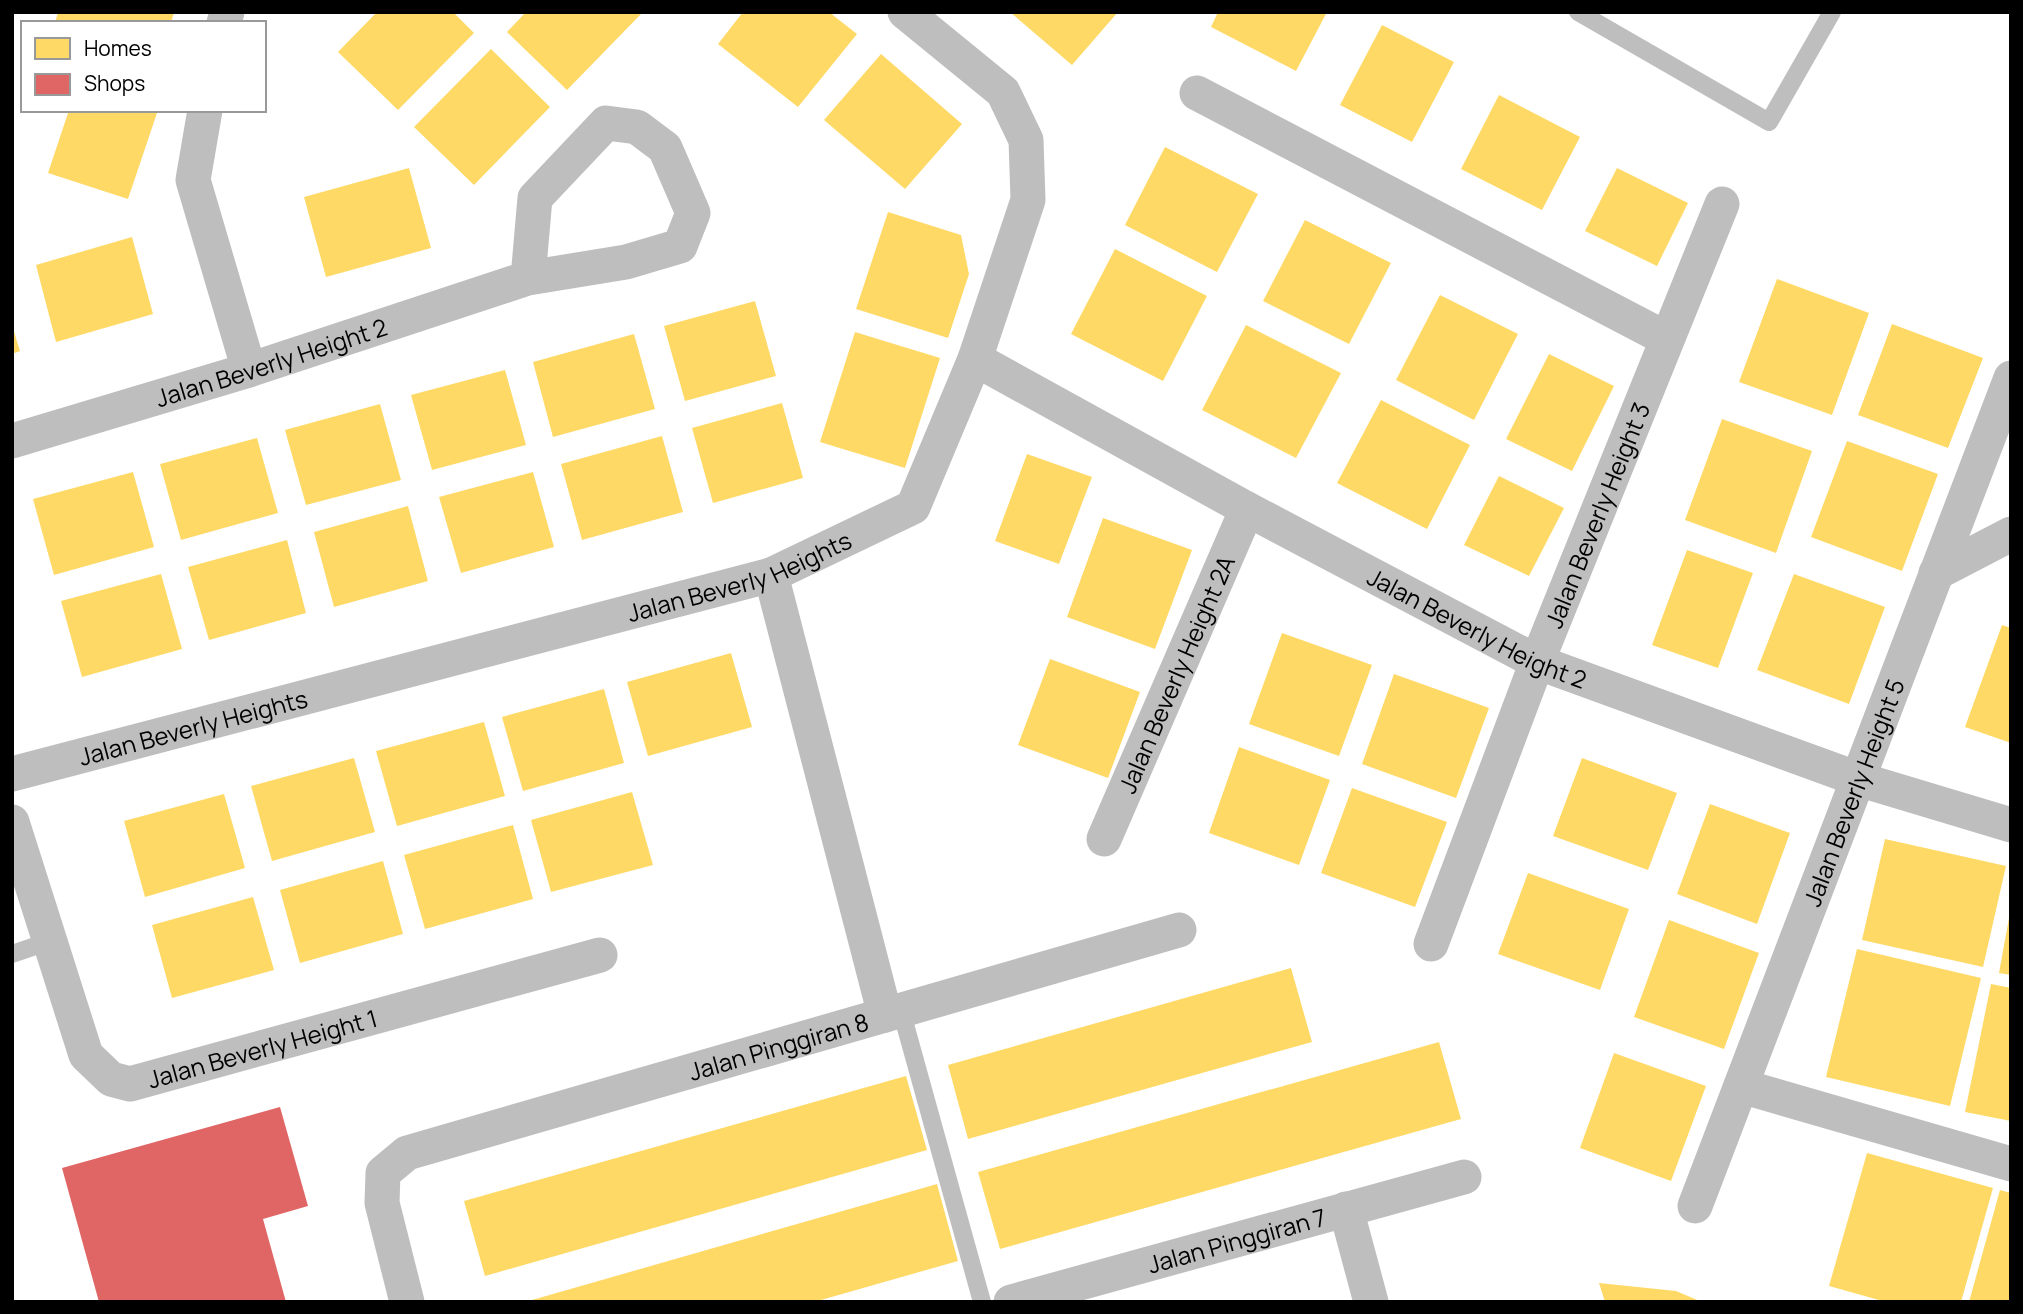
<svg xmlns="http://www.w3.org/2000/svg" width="2023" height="1314" viewBox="0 0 2023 1314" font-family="Manrope,sans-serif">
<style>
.homes{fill:#ffd966}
.shops{fill:#e06666}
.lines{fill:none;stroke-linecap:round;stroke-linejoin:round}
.lane{stroke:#bebebe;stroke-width:18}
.street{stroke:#bebebe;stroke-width:35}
.labels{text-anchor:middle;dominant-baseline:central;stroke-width:7;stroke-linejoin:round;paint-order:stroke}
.street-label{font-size:24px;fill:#000;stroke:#fff}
</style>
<rect width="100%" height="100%" fill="#fff"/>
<path class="homes" d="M58,12H174L171,23H55Z
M377,12H453L474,33L398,110L338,52Z
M526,12H643L567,90L507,32Z
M743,12H829L857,34L798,107L718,44Z
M1010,12H1118L1072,65Z
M1218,12H1327L1296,71L1211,27Z
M1382,25L1454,62L1412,142L1340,105Z
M491,49L550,107L474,185L414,127Z
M881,54L962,124L905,189L824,120Z
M1499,95L1580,137L1542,210L1461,169Z
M69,110H158L128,199L48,173Z
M1165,147L1258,194L1217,272L1125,225Z
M409,168L431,248L326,277L304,197Z
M1617,168L1688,203L1657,266L1585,231Z
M888,212L961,235L969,274L948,338L856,309Z
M1305,220L1391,263L1349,344L1263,301Z
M132,237L153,314L56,342L36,265Z
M1115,249L1207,296L1163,381L1071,334Z
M1777,279L1869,313L1832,415L1739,382Z
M1440,295L1518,334L1474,420L1396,380Z
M755,301L776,376L685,401L664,326Z
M1892,324L1983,358L1948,448L1858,415Z
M12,325L20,351L12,354Z
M1246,325L1341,373L1296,458L1202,410Z
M855,332L940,358L905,468L820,442Z
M634,334L655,409L553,437L533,362Z
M1549,354L1614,386L1572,471L1506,439Z
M505,370L526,445L432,470L411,395Z
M1381,400L1470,445L1427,529L1337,483Z
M782,403L803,478L713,503L692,428Z
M380,404L401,480L306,505L285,430Z
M1722,419L1812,451L1776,553L1685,520Z
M662,436L683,512L582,540L561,464Z
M257,438L278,513L181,540L160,464Z
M1847,441L1938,474L1902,571L1811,537Z
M1027,454L1092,477L1059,564L995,541Z
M133,472L154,547L54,575L33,499Z
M533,472L554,547L461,573L439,497Z
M1499,476L1564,508L1529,576L1464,545Z
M408,506L428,581L334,607L314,532Z
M1103,518L1192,550L1155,649L1067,617Z
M287,540L306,613L209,640L188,567Z
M1687,550L1753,573L1718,668L1652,645Z
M161,574L182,649L82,677L61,601Z
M1794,574L1885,607L1849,704L1757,670Z
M2002,625L2011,628V743L1965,727Z
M1282,633L1372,665L1339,756L1249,724Z
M731,653L752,727L648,756L627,682Z
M1050,659L1140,692L1108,778L1018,745Z
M1394,674L1489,708L1456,798L1362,764Z
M604,689L624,763L523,791L502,717Z
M484,722L505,796L397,826L376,751Z
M1239,747L1330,780L1299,865L1209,833Z
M354,758L375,832L272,861L251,786Z
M1582,758L1677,793L1648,870L1553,836Z
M1352,788L1447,822L1415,907L1321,873Z
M632,792L653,865L551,892L531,820Z
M224,794L245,868L145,897L124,821Z
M1710,804L1790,833L1757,924L1677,894Z
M513,825L533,899L425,929L404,855Z
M1885,839L2006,866L1983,967L1862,940Z
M383,861L403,934L300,963L280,890Z
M1528,873L1629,909L1600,990L1498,954Z
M253,897L274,970L172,998L152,925Z
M2009,918H2011V975L1999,973Z
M1669,920L1759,953L1724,1049L1634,1017Z
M1857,949L1981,978L1950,1106L1826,1077Z
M1291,968L1312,1042L968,1139L948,1065Z
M1991,984L2011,988V1121L1965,1112Z
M1439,1042L1461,1119L1000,1249L978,1172Z
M1614,1053L1706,1086L1671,1181L1580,1148Z
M906,1076L927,1150L485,1276L464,1201Z
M1867,1153L1993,1188L1961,1302H1886L1829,1286Z
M937,1184L958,1261L814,1302H525Z
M2000,1190L2011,1193V1302H1969Z
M1599,1283L1676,1291L1702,1302H1605Z"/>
<path class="shops" d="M280,1107L308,1206L263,1219L286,1302H99L62,1168Z"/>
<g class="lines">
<path class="lane" d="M1578,12L1769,122L1832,12
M12,954L50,941
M901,1010L982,1302"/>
<g class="street">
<path d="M224,23L227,12"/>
<path d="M1197,93L1667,339"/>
<path d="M205,110L193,180L249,370"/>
<path id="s1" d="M975,359L1247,509L1537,662L1858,779L2011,825"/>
<path id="s2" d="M12,441L249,370L528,278L626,262L680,246L693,213L665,148L637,127L606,123L535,198L528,278"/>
<path d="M1936,573L2011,534"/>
<path d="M771,575L885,1015"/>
<path id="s3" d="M12,774L771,575L913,507L975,359L1028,200L1026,140L1003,92L905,12"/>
<path id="s4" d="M12,822L86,1055L111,1079L130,1084L600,955"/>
<path id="s5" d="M1104,839L1247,509"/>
<path id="s6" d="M1431,944L1537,662L1722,204"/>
<path d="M1741,1086L2011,1164"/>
<path id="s7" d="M1695,1206L2011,378"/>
<path d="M1346,1209L1371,1302"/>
<path id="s8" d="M407,1302L382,1203L383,1173L407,1153L1179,930"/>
<path id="s9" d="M1011,1302L1464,1177"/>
</g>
</g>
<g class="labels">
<g class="street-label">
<text stroke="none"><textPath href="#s2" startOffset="271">Jalan Beverly Height 2</textPath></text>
<text stroke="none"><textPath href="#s6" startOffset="460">Jalan Beverly Height 3</textPath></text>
<text stroke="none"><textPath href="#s3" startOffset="754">Jalan Beverly Heights</textPath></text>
<text stroke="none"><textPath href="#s1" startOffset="570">Jalan Beverly Height 2</textPath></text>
<text stroke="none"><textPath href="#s5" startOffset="180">Jalan Beverly Height 2A</textPath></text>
<text stroke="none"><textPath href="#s3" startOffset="187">Jalan Beverly Heights</textPath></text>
<text stroke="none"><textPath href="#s7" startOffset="443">Jalan Beverly Height 5</textPath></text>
<text stroke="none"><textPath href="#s8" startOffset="550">Jalan Pinggiran 8</textPath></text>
<text stroke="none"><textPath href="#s4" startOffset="436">Jalan Beverly Height 1</textPath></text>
<text stroke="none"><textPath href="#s9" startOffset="234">Jalan Pinggiran 7</textPath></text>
</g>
</g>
<rect width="2023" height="1314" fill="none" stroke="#000000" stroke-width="28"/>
<rect x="21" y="21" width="245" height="91" fill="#ffffff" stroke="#999999" stroke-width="2"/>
<rect x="35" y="38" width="35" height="21" fill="#ffd966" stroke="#999999" stroke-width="2"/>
<text x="84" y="56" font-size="21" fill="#000000">Homes</text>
<rect x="35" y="74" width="35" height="21" fill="#e06666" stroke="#999999" stroke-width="2"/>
<text x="84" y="91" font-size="21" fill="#000000">Shops</text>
</svg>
